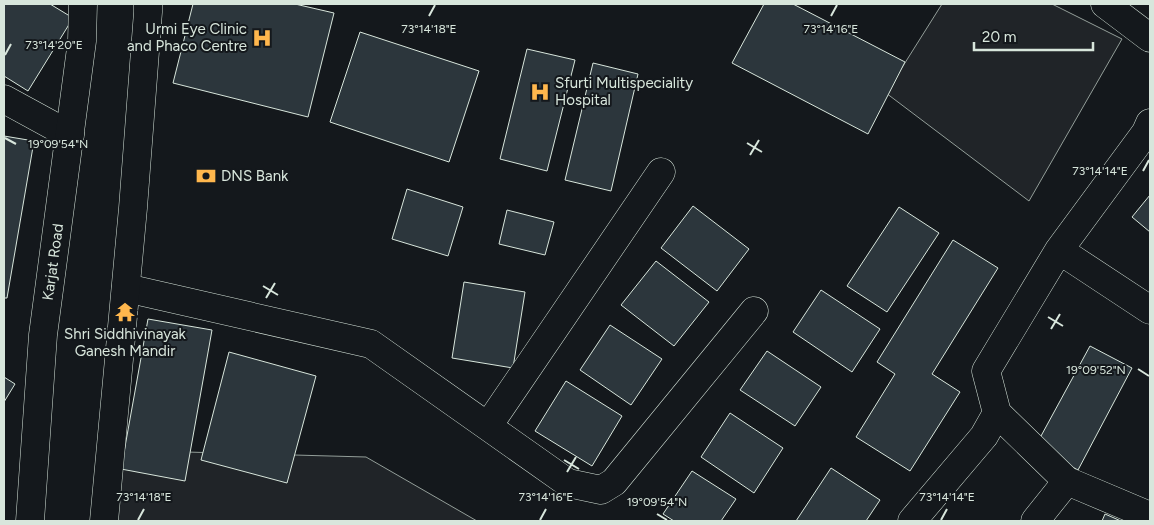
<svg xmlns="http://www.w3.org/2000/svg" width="1154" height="525" viewBox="0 0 1154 525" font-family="Figtree,sans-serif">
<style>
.green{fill:#202428;stroke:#939e99}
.building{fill:#2c363c;stroke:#d8e6dc}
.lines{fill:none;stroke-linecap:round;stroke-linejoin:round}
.minor-casing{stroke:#d8e6dc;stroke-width:29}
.secondary-casing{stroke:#d8e6dc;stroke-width:29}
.minor{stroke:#14181c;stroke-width:28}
.secondary{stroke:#14181c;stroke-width:28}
.ticks{fill:none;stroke:#d8e6dc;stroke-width:2}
.labels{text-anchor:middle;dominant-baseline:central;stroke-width:4;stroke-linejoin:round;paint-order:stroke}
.poi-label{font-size:15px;fill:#d8e6dc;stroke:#14181c;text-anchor:start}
.street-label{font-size:15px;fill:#d8e6dc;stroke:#14181c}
.ticks-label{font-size:12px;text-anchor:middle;fill:#d8e6dc;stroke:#14181c;stroke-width:4;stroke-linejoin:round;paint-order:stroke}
</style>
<rect width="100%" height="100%" fill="#14181c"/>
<path class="green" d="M942,4H1052L1122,39L1029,201L886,93Z
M114,450L366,457L477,521H114Z"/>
<path class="building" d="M4,4H50L73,18L28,91L4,76Z
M193,4H295L334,13L308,117L173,83Z
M764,4H793L905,62L868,134L732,63Z
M360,32L479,71L449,162L330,122Z
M527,49L575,60L547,171L500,159Z
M593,63L638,74L611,191L565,180Z
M4,136L34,141L7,298H4Z
M407,189L463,207L448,256L392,239Z
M1150,195V232L1132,217Z
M693,206L749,249L717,291L661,248Z
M899,207L939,233L887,312L847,286Z
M507,210L554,222L545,255L499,244Z
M953,240L998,268L932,374L960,392L910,471L856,437L895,374L877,362Z
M656,261L709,302L674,346L621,305Z
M464,282L525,292L513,368L452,358Z
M821,290L880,329L852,372L793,332Z
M148,319L212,330L185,481L121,469Z
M610,325L662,359L631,405L580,370Z
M1090,346L1132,368L1078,470L1035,447Z
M767,351L821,387L795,426L740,390Z
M229,352L316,376L287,483L201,460Z
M4,377L15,384L4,402Z
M566,381L622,416L592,466L535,431Z
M730,413L783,448L754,493L701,457Z
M831,468L880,500L866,521H796Z
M692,471L736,499L721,521H674L663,514Z
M1105,514L1121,521H1102Z"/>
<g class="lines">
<defs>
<path id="minor" d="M1105,4L1150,38
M4,99L70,135
M1059,250L1150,310
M126,288L371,344L568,483L601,490L614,482L754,311
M997,413L1067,481L1150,516
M488,426L661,172
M912,521L984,436L997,413L986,371L1059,250L1146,132L1150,123
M1035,521L1067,481"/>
<path id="secondary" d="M30,521L43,335L82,41L83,4
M104,521L133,208L148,12V4"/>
</defs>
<use href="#minor" class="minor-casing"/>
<use href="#secondary" class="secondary-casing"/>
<use href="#minor" class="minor"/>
<use href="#secondary" class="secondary"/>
</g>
<path class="ticks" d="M429,16L435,5M831,16L837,5M5,55L11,44M5,138L16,144M747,143L762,152M750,155L759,140M1143,171L1149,160M263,286L278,295M266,298L275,283M1048,317L1063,326M1051,329L1060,314M1138,369L1149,376M564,460L579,469M567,472L576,457M657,514L667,520M138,520L144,509M540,520L546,509M941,520L947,509"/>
<defs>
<symbol id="hospital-bare" viewBox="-9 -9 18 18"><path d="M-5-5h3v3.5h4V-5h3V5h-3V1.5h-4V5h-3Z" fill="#ffb74d" stroke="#14181c" stroke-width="2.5" paint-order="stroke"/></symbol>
<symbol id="bank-bare" viewBox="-9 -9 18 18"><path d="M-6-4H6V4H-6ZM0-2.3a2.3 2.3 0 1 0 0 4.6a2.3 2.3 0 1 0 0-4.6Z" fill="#ffb74d" stroke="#14181c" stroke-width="2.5" paint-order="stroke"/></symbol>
<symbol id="temple-bare" viewBox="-9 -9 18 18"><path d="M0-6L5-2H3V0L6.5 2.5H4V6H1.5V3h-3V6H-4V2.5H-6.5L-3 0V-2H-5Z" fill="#ffb74d" stroke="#14181c" stroke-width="2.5" paint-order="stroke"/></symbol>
</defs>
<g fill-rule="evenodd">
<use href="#hospital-bare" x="248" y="24" width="28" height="28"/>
<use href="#hospital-bare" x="526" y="78" width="28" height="28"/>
<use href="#bank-bare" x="192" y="162" width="28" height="28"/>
<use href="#temple-bare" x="111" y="298" width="28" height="28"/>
</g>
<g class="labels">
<g class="poi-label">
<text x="247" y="29" text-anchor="end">Urmi Eye Clinic<tspan x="247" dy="17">and Phaco Centre</tspan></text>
<text x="555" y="83">Sfurti Multispeciality<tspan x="555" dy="17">Hospital</tspan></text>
<text x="221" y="176">DNS Bank</text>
<text x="125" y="334" text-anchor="middle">Shri Siddhivinayak<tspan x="125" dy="17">Ganesh Mandir</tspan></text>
</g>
<g class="street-label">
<text transform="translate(53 262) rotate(-82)">Karjat Road</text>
</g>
</g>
<g class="ticks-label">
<text x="429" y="33">73°14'18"E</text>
<text x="831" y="33">73°14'16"E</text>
<text x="54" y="49">73°14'20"E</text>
<text x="58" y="148">19°09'54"N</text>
<text x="1100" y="175">73°14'14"E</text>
<text x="1096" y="374">19°09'52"N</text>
<text x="144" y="501">73°14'18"E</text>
<text x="546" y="501">73°14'16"E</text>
<text x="947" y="501">73°14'14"E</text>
<text x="657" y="506">19°09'54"N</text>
</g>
<rect width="1154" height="525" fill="none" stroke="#d8e6dc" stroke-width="10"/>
<path d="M974 42v8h119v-8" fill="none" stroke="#d8e6dc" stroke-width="2.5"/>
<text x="982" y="42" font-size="15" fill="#d8e6dc" stroke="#14181c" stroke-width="4" paint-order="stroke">20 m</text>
</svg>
